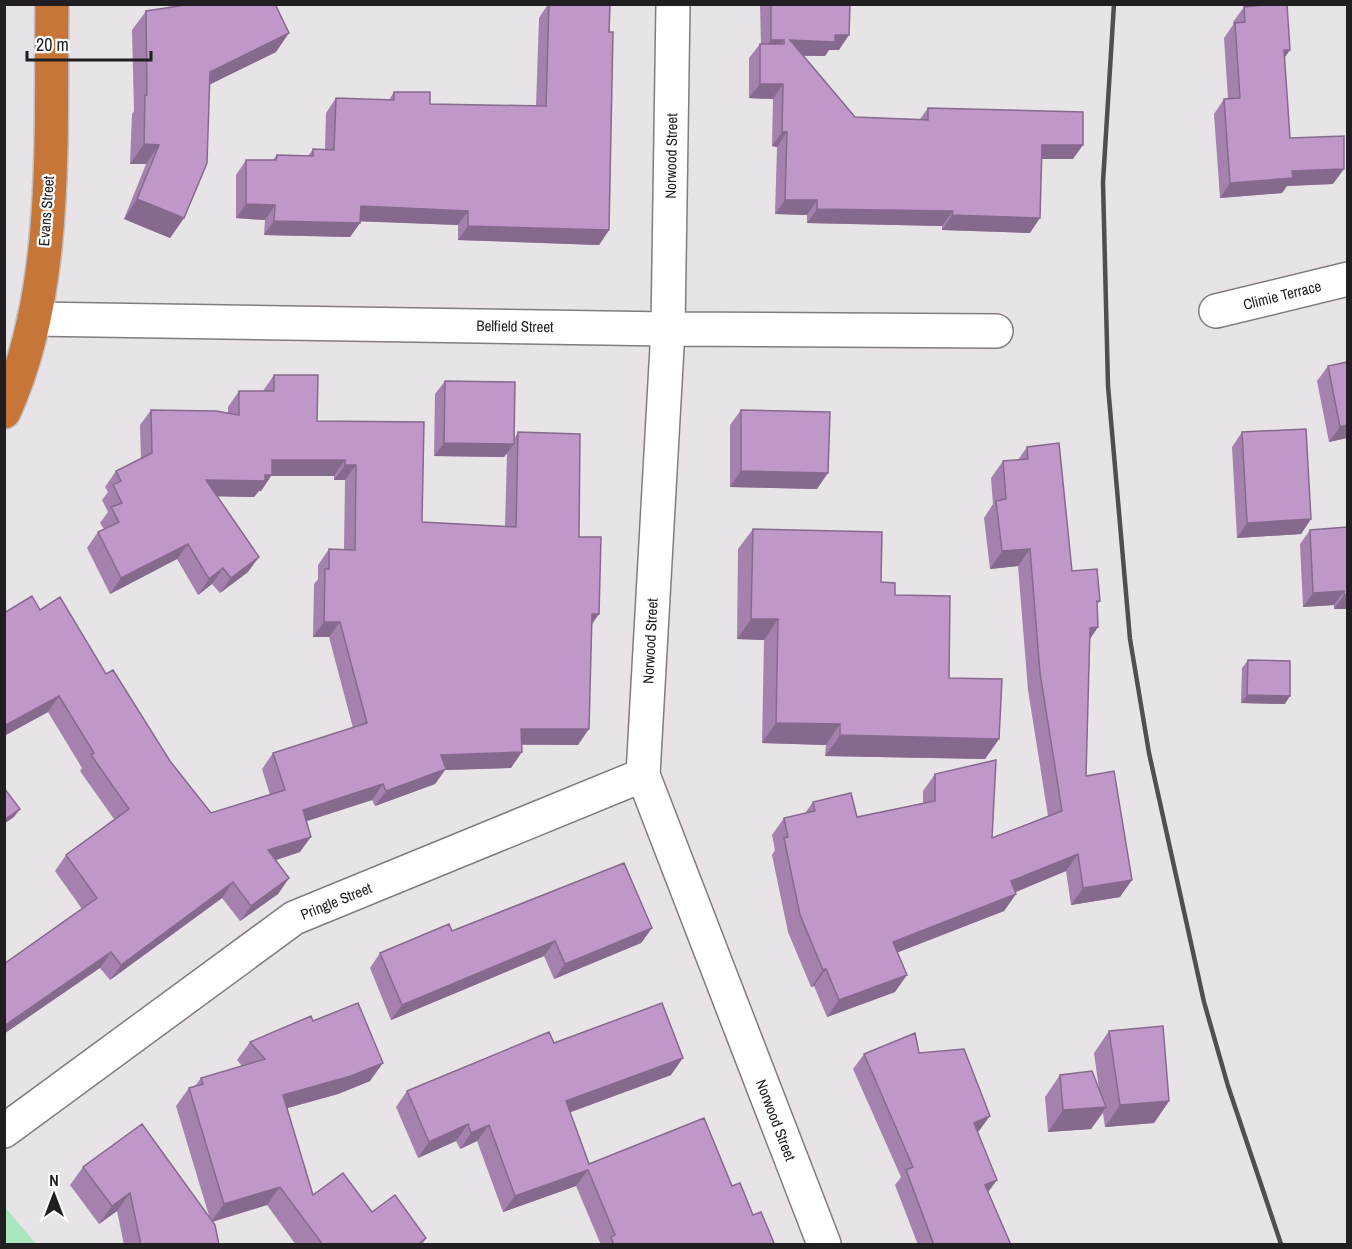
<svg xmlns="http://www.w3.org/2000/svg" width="1352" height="1249" viewBox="0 0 1352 1249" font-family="'Archivo Narrow',sans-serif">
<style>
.green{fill:#aae6c0}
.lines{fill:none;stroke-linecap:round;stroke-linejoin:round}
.minor-casing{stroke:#807c81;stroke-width:36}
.highway-casing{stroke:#c1c0c1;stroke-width:36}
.minor{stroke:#fff;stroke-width:33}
.highway{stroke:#c7763a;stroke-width:33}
.rail{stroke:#514e51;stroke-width:4.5}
.wall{fill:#a582ad}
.shaded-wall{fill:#866a8d}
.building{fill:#c097c9;stroke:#866a8d;stroke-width:1.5}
.labels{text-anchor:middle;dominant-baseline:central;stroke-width:4.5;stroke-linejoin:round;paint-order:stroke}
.street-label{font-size:15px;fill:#201e20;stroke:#fff}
</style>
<rect width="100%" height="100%" fill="#e7e3e7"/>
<path class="green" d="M4,1207H5L36,1244H5Z"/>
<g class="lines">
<defs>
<path id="minor" d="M673,4L668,329L643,775L824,1244
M1216,311L1348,279
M34,319L668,329L996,331
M4,1131L294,918L643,775"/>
<path id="highway" d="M4,412C60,290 50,136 52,4"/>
</defs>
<use href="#minor" class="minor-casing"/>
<use href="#highway" class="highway-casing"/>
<use href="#minor" class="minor"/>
<use href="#highway" class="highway"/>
<path class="rail" d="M1114,4L1103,182L1108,386L1130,639L1149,753L1204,1002L1228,1086L1281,1244"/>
</g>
<path class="wall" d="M548,4L610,5L609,230L599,245L458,240V225L360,221V223L350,237L264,235L265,220L236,218V175L246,160H273L277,155L308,156L313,149L325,150L326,113L336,98L389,100L394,92L430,104L536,106L539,18Z
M760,4H850L839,50H829L825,56H803L855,117L920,119L928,108L1073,159H1042L1030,233L942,230V226L807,223V215L775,214L777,147L772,146L773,99L749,98V58L760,44H761Z
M1244,7L1284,57L1290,138L1333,184L1287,186L1282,193L1220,198L1214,114L1224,99H1228L1224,38L1233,25V22Z
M146,11L276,52L209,85L184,218L170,238L124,219L146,164H130L132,114L134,111L132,30Z
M1328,366L1347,438L1329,442L1317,381Z
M274,375L317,421L422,522L505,526L507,453L504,457L434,456L435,394L445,381L514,439L518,432L579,537L591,625L578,745H521L511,768L445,770L435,784L375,806L372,800L306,821L300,852L276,860L289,878L278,894L240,921L222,898L110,980L100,968L82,909L55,871L66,855L114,819L80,771L82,768L48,712L4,736V613L40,610L106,674L170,761L211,813L270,795L262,769L273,753L353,728L329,637H313L314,584L318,579V565L329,549L344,550L345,480H334V476H271L261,491H259L254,497L217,496L248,572L220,593L212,584L198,595L177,559L110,594L87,548L98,532L104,529L100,523L108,512L102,500L108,492L105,487L116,471L141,459L140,425L151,410L228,413V407L239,391H263Z
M741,410L817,489L730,487V425Z
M1242,432L1311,519L1301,534L1237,538L1232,447Z
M1027,447L1072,571L1100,601L1097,604L1098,627L1090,638L1086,776L1120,897L1071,905L1066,871L1015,892L1016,894L1004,911L897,952L895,992L827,1017L814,986L811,987L788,932L772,855L775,850L772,835L784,818L805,813L813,802L857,817L923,803V791L935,774L992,838L1048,816L1028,690L1018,566L990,569L984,518L993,504L991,478L1003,461L1018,460Z
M1347,527V609H1334V605L1303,607L1300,544L1310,530Z
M753,529L881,582L895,595L949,678L999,739L985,759L825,756L826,745L762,743L764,640L737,639L738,549Z
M1248,660L1285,704L1241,703L1242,668Z
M652,928L641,943L554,979L544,956L391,1020L370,968L380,953L452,931Z
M313,1021L370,1081L338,1094L287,1108L313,1195L372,1212L426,1238L422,1245H296L267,1205L212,1222L219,1245H124L117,1211L99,1224L70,1185L83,1167L210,1219L176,1106L189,1088L195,1086L201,1078L242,1066L237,1060L250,1042Z
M1109,1031L1169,1101L1154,1123L1105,1127L1103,1113L1091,1129L1048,1132L1045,1097L1060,1075L1099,1089L1094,1053Z
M554,1043L671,1075L570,1112L589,1164L732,1186L773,1245H601L576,1186L503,1212L477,1141L460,1149L456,1141L418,1158L396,1107L407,1091Z
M919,1053L979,1131L978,1132L988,1192L1011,1245H918L895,1185L901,1177L853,1069L864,1054Z"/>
<path class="shaded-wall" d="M289,33L276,52L196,91L210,72Z
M835,35H849L839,50H829L825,56L780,55L790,40Z
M771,40H784L774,55H761Z
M1284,50H1290L1280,64Z
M760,84H783L773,99L749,98Z
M782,132H787L777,147L772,146Z
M144,144L159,145L146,164H130Z
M1042,145H1083L1073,159H1032Z
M1344,169L1333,184L1287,186L1282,193L1220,198L1230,183L1292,171Z
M137,199L184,218L170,238L124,219Z
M785,200H817L807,215L775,214Z
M246,204L275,205L265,220L236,218Z
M361,206L468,211L458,225L351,221Z
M817,209L953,211L942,226L807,223Z
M952,215L1040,218L1030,233L942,230Z
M274,221L360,223L350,237L264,235Z
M468,226L609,230L599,245L458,240Z
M1347,425V438L1329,442L1340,427Z
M444,443L514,444L504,457L434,456Z
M272,460H345L334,476H271L261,491H259L254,497L195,496L206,480Z
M345,465H356L345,480H334Z
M741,471L828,473L817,489L730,487Z
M1311,519L1301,534L1237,538L1247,523Z
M188,544L177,559L110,594L121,578Z
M1030,549L1018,566L990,569L1002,551Z
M259,557L248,572L220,593L231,578Z
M223,568L212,584L198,595L209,579Z
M1344,591L1334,605L1303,607L1313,593Z
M1344,595H1347V609H1334Z
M592,614H599L588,630Z
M751,619H778L764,640L737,639Z
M324,622H340L329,637H313Z
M1098,627L1086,645L1090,628Z
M1247,695L1290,696L1285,704L1241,703Z
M59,696L48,712L4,736V726Z
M776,723L840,724L826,745L762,743Z
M521,729H589L578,745L510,744Z
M840,735L999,739L985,759L825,756Z
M522,752L511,768L445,770L435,784L375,806L386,791L441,755Z
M383,784L372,800L292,826L303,810Z
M20,809L14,817L4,824V820Z
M311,837L300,852L257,866L268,850Z
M1078,854L1066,871L999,899L1011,881Z
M289,878L278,894L240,921L251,906Z
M1132,880L1120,897L1071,905L1083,888Z
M233,882L222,898L110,980L121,965Z
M1016,894L1004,911L881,959L893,942Z
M652,928L641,943L554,979L565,964Z
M555,941L544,956L391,1020L402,1005Z
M111,952L100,968L4,1034V1026Z
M826,969L814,986L811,987L823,970Z
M907,975L895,992L827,1017L839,1000Z
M683,1058L671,1075L555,1118L566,1101Z
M383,1063L370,1081L338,1094L270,1113L283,1095Z
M1169,1101L1154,1123L1105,1127L1120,1105Z
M1106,1107L1091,1129L1048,1132L1063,1110Z
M990,1116L979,1131L963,1138L974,1123Z
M468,1124L456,1141L418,1158L429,1142Z
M489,1125L477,1141L460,1149L471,1133Z
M588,1170L576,1186L503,1212L515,1196Z
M997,1180L986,1195L985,1185Z
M280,1187L267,1205L211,1222L224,1204Z
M130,1193L117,1211L99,1224L112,1206Z"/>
<path class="building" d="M192,4H275L289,33L210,72L207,163L184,218L137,199L159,145L144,144L145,95H147L146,11Z
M549,4L610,5L609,32H613L609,230L468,226V211L361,206L360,223L274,221L275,205L246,204V160H276L277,155L313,156V149L334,150L336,98L394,100V92H430V104L546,106Z
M771,4H850L849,35H835V42L790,40L855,117L928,120V108L1083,112V145H1042L1040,218L952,215L953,211L817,209V200H785L787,132H782L783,84H760V44H784V40H771Z
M1273,4H1287L1290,50H1284L1290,138L1344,136V169L1292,171L1293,178L1230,183L1224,99L1240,98L1235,23L1245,22L1244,7Z
M1347,362V425L1340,427L1328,366Z
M274,375H318L317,421L424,422L422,522L516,527L518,432L580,434L579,537H601L599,614H592L589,729H521L522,752L441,755L446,769L386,791L383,784L303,810L311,837L268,850L289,878L251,906L233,882L121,965L111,952L4,1026V964L97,898L66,855L129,809L91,755L94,753L59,696L4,726V613L32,596L40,610L60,597L106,674L113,670L170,761L211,813L285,790L273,753L367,723L340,622H324L325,569H329V549L355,550L356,465H345V460H272V475H265V481L206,480L259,557L231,578L223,568L209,579L188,544L121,578L98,532L119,522L111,507L122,503L113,485L121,481L116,471L152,453L151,410L216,411L239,415V391H274Z
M445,381L515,382L514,444L444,443Z
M741,410L830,412L828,473L741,471Z
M1306,429L1311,519L1247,523L1242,432Z
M1059,443L1072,571L1097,569L1100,601H1097L1098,627L1090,628L1086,776L1114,771L1132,880L1083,888L1078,854L1011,881L1016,894L893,942L907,975L839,1000L826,969L823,970L800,915L784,838L788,837L784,818L815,811L813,802L851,793L857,817L935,801V774L996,760L992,838L1062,811L1040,673L1030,549L1002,551L996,501L1006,499L1003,461L1028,459L1027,447Z
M1347,527V595H1344V591L1313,593L1310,530Z
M753,529L882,532L881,582L895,583V595L950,596L949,678L1002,679L999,739L840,735V724L776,723L778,619H751Z
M1248,660L1290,661V696L1247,695Z
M4,788L20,809L4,820Z
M624,863L652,928L565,964L555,941L402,1005L380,953L449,924L452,931Z
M358,1003L383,1063L351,1076L283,1095L313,1195L343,1173L372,1212L395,1195L426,1238L417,1245H323L280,1187L224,1204L189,1088L203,1084L201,1078L265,1059L250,1042L311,1016L313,1021Z
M662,1003L683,1058L566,1101L589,1164L704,1118L732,1186L740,1183L753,1215L761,1212L774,1243L771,1245H614L611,1237L615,1235L588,1170L515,1196L489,1125L471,1133L468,1124L429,1142L407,1091L549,1032L554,1043Z
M1163,1026L1169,1101L1120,1105L1109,1031Z
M915,1033L919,1053L964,1049L990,1116L974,1123L997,1180L985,1185L1011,1245H934L906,1170L913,1167L864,1054Z
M1092,1071L1106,1107L1063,1110L1060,1075Z
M142,1124L215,1225L219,1245H141L130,1193L112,1206L83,1167Z"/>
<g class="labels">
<g class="street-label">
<text transform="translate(671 156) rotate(-89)">Norwood Street</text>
<text transform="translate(46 211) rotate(-86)">Evans Street</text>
<text transform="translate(1282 295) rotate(-14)">Climie Terrace</text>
<text transform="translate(515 326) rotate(1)">Belfield Street</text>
<text transform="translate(650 641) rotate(-87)">Norwood Street</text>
<text transform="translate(336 901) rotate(-22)">Pringle Street</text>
<text transform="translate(776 1120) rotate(69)">Norwood Street</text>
</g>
</g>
<rect width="1352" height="1249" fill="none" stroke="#201e20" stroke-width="12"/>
<g transform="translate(54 1195)" stroke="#ffffff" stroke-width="4.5" paint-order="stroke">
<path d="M0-4.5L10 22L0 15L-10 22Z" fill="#201e20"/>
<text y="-9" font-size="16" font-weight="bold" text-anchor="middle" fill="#201e20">N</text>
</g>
<path d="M27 51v9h124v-9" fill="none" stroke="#201e20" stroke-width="3"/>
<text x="36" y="51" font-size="18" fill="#201e20" stroke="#ffffff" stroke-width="4.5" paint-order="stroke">20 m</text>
</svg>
